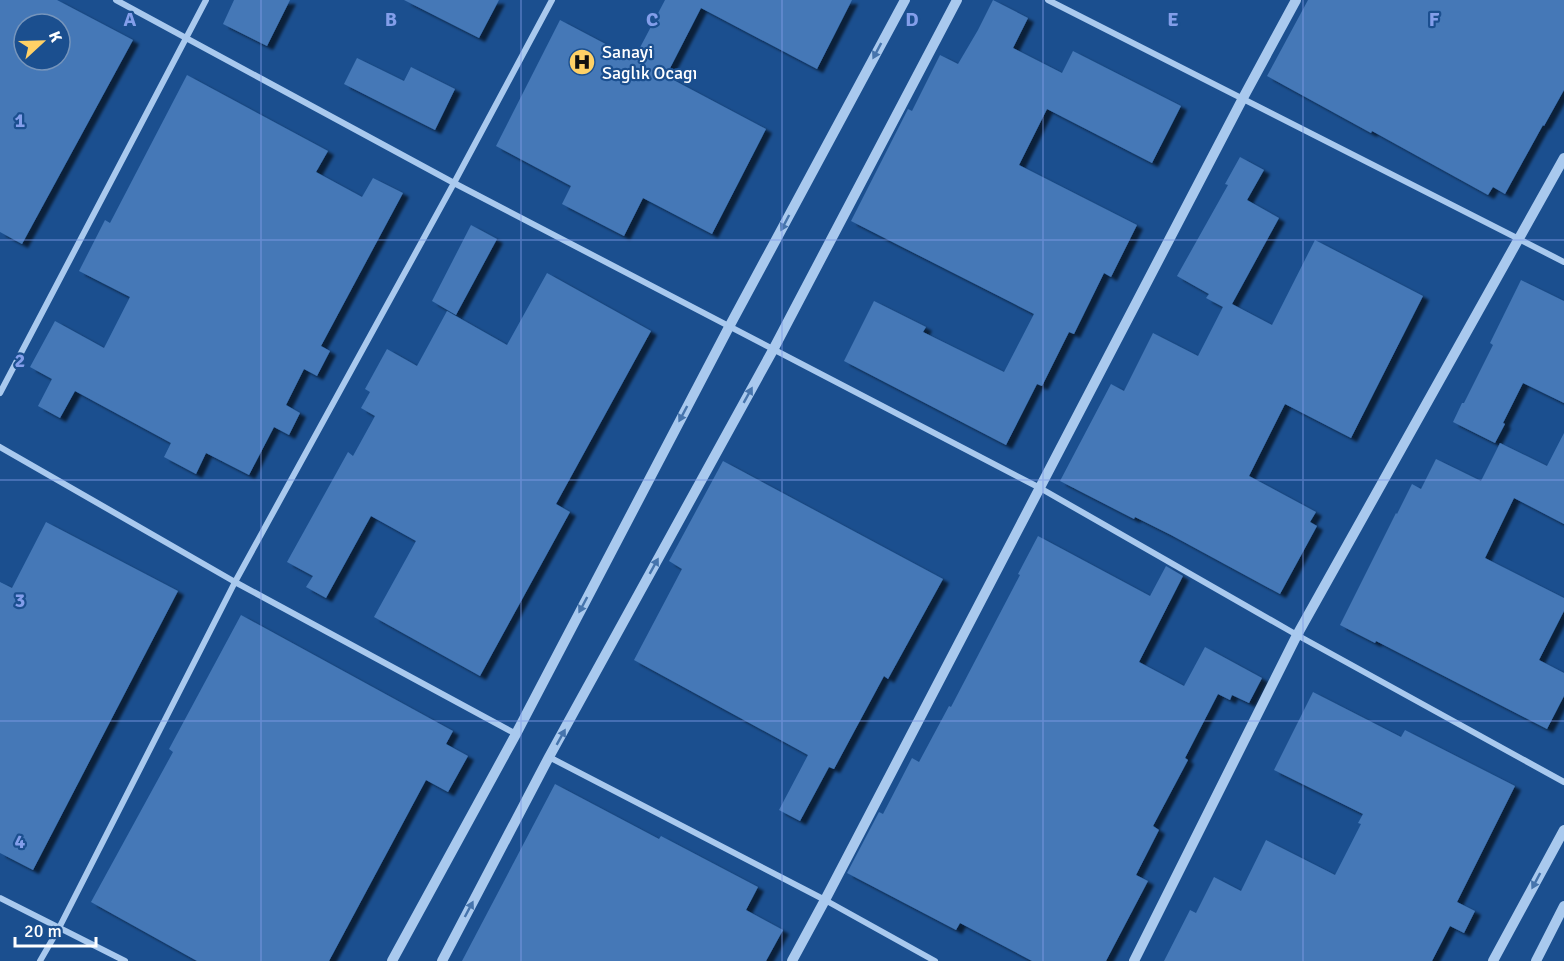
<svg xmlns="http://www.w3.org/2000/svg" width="1564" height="961" viewBox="0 0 1564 961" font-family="Signika,sans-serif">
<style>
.building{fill:#4478b7;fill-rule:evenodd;filter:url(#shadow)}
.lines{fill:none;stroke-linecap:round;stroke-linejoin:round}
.minor{stroke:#a9c9ee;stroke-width:6}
.tertiary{stroke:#a9c9ee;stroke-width:10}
.oneway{fill:#4674ac}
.grid{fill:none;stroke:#839eea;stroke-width:1.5;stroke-opacity:0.55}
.labels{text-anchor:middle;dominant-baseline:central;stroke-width:4.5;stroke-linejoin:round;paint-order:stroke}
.poi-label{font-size:18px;fill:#fff;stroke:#1b4f8f;text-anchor:start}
.grid-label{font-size:20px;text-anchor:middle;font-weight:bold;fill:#839eea;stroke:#1b4f8f;stroke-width:4.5;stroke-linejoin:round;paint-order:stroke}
</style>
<defs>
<filter id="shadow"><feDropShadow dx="6" dy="4" stdDeviation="1.5" flood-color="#0009"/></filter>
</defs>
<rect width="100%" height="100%" fill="#1b4f8f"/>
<path class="building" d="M0,0H57L133,40L22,244L0,232ZM24,24H60V60H24Z
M234,0H290L267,46L223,24Z
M404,0H499L479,38Z
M665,0H852L817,69L701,8L666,76L766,129L712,234L643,198L624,236L562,204L571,186L496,146L560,20L634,59Z
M993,0L1028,18L1013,48L1062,73L1073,51L1181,106L1152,163L1047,109L1019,165L1137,225L1111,277L1104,273L1074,334L1069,332L1042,386L1037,384L1006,445L844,361L874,301L926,327L923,332L1004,372L1034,314L851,221L908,109L912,111L940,55L958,64L978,30Z
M1308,0H1564V90L1544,126L1543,125L1505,194L1493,187L1488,195L1372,131L1371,133L1267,76Z
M357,58L404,81L411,67L455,89L435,130L344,84Z
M187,75L328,151L316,172L362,197L373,178L403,193L321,346L330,351L317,376L304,369L286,405L300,413L289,435L274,427L249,475L206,453L196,474L164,457L171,443L75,391L60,418L38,406L52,379L30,367L55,321L104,348L130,297L79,271L105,220L110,223Z
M1240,157L1264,170L1247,200L1279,218L1232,304L1272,325L1315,240L1423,296L1351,438L1285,404L1249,476L1316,512L1310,522L1317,526L1280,594L1171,535L1135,517L1134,519L1060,481L1111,384L1124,391L1153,333L1198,356L1223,307L1206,298L1209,294L1177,276L1228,185L1225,184Z
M471,225L497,239L456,315L432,301Z
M547,273L651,331L556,504L570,512L480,676L374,617L416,541L371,516L326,598L306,587L313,576L287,562L348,452L353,456L375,416L361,408L370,392L365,389L387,349L417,366L447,311L507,345Z
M1521,280L1564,301V403L1523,383L1503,423L1505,424L1495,443L1453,422L1462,403H1464L1493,345L1490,343Z
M1564,433V524L1514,498L1485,558L1564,598V611L1539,660L1564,673V696L1547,729L1376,641L1375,643L1340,625L1396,513L1397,514L1412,484L1421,489L1436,459L1481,481L1500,443L1547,466Z
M723,461L943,579L888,679L884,676L834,769L829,767L800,821L779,810L808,755L634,660L682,569L669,561Z
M46,522L178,591L33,870L0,853V582L12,588Z
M1038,536L1150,596L1166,566L1183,576L1139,662L1184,686L1205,647L1262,678L1249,703L1232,695L1230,700L1218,694L1185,758L1188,760L1153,826L1159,830L1136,875L1148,881L1106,961H1032L960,923L956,930L847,873L879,812L883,814L912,758L919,762L949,706L951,707L1020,575L1018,574Z
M241,615L453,731L446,744L468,756L448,792L426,780L329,961H197L91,902L173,752L169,749Z
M1313,692L1401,737L1405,730L1515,786L1457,902L1475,911L1464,933L1450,926L1432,961H1164L1190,910L1196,913L1214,877L1241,891L1266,840L1335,875L1361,824L1358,823L1363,814L1274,770Z
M555,784L659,839L661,836L758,887L746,910L783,930L766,961H462Z"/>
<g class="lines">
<path class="minor" d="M116,0L454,183L1040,488L1297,635L1564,782
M1048,0L1564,262
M0,393L206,0
M0,447L235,582L516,734
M549,757L825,900L935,961
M0,898L125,961
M40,961L59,928L235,582L454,183L552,0"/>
<path class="tertiary" d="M392,961L516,734L729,327L905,0
M442,961L549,757L773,350L957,0
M792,961L825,900L1243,98L1296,0
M1134,961L1297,635L1564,158
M1493,961L1564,830
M1536,961L1564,906"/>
</g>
<defs><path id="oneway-solid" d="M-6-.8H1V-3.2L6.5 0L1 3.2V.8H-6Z" transform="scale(1.5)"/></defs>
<g class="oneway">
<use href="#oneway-solid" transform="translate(877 51) rotate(118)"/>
<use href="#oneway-solid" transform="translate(785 223) rotate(118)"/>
<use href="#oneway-solid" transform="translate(748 395) rotate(-61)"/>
<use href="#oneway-solid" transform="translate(683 414) rotate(118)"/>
<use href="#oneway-solid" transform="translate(654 566) rotate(-61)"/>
<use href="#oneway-solid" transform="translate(583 605) rotate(118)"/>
<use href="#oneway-solid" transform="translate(561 737) rotate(-61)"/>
<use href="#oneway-solid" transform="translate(1536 881) rotate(118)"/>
<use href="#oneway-solid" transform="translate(469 909) rotate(-62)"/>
</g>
<path class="grid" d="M261,0V961M521,0V961M782,0V961M1043,0V961M1303,0V961M0,240H1564M0,480H1564M0,721H1564"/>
<defs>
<symbol id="hospital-disc" viewBox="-11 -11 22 22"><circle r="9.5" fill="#ffd166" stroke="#1b4f8f"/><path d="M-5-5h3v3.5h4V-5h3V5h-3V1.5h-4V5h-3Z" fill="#111"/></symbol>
</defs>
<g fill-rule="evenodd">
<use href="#hospital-disc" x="567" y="47" width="30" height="30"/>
</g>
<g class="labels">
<g class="poi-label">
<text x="602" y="52">Sanayi<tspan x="602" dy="21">Saglık Ocagı</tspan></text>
</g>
</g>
<g class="grid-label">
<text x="130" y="26">A</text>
<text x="391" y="26">B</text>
<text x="652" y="26">C</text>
<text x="912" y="26">D</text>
<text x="1173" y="26">E</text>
<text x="1434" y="26">F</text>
<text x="20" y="127">1</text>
<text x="20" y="367">2</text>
<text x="20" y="607">3</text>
<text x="20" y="848">4</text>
</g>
<g transform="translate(42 42) rotate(68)"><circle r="28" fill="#1b4f8f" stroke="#7695bc" stroke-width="1.5"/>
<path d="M0-4.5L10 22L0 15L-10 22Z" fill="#ffd166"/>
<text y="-9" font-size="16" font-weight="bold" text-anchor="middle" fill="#ffffff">K</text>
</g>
<path d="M15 937v9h81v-9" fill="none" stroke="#ffffff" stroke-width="3"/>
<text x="24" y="937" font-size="18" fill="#ffffff" stroke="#1b4f8f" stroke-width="4.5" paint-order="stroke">20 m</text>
</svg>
